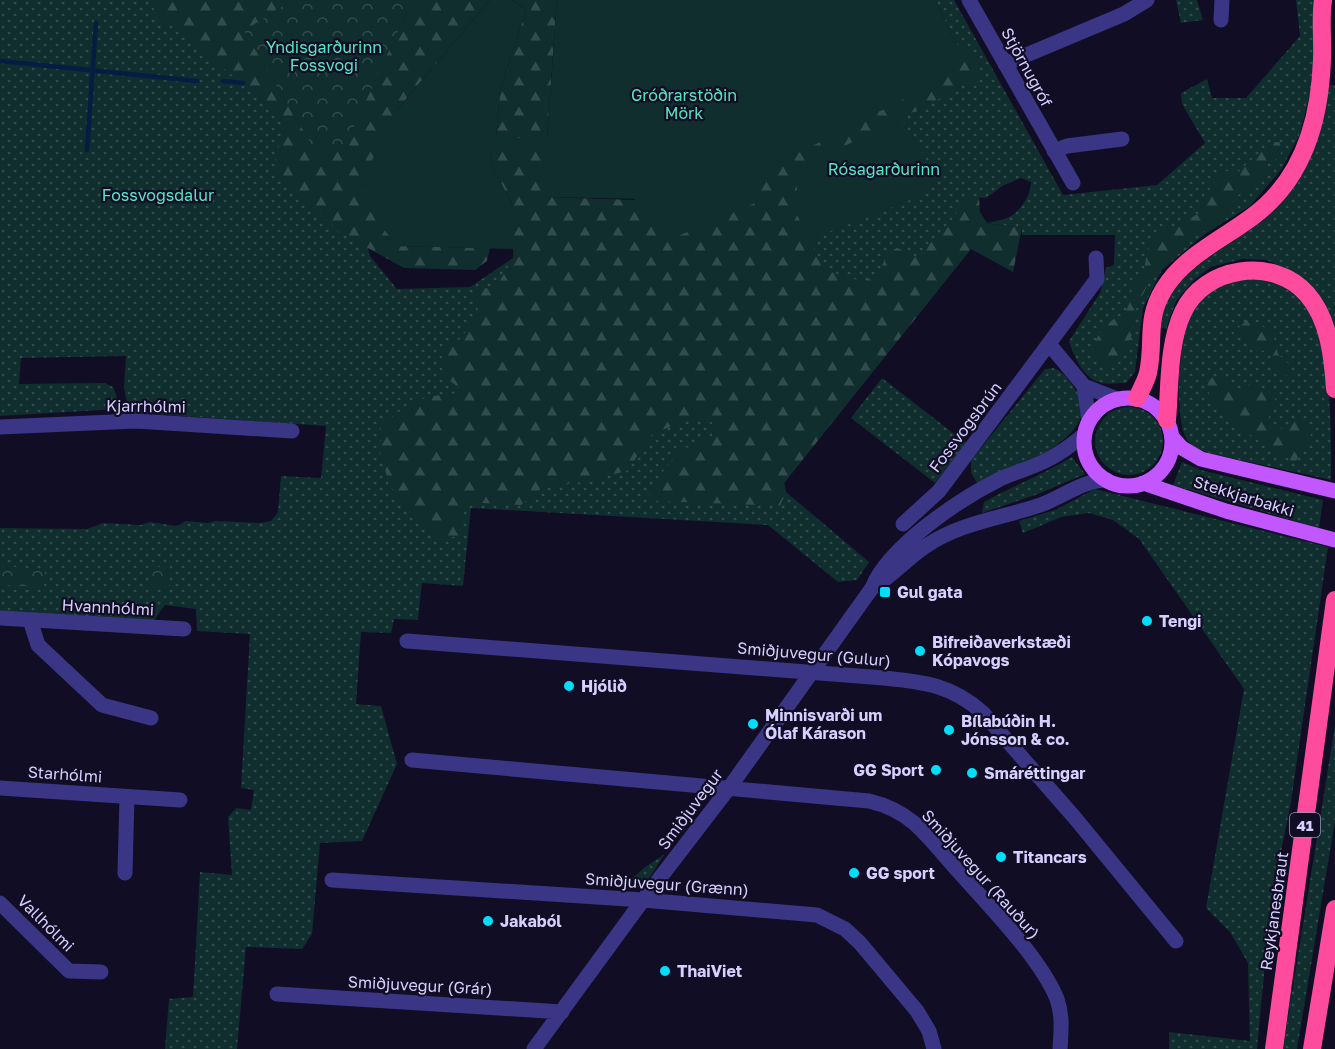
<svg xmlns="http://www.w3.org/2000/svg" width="1335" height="1049" viewBox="0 0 1335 1049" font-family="'Golos Text',sans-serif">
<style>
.grass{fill:url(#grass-dots)}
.forest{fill:url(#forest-firs)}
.park{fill:url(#park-crowns)}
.garden{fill:#102e2e}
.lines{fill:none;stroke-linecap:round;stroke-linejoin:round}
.stream{stroke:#071c43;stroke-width:4.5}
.minor{stroke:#3a3685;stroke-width:15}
.major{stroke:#c357ff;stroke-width:15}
.highway{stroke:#ff4b9e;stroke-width:18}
.poi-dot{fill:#00defb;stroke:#110d24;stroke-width:2}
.labels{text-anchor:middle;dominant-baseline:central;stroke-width:4.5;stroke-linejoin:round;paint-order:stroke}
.shield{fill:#110d24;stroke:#9b96bd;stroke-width:1.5}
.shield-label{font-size:15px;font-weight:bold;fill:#d6d0ff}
.park-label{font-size:16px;fill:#56e5c4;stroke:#110d24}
.street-label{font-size:16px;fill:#d6d0ff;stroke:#110d24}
.poi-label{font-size:16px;font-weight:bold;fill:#d6d0ff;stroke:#110d24;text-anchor:start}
</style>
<defs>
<pattern id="grass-dots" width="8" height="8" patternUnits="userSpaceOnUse" patternTransform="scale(1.5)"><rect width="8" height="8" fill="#102e2e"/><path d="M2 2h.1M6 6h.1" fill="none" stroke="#324b4d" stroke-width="1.8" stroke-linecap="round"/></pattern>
<pattern id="forest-firs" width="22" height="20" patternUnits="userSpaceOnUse" patternTransform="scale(1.5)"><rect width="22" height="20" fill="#102e2e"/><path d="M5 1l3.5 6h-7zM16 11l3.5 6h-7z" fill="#324b4d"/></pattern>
<pattern id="park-crowns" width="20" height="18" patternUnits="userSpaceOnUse" patternTransform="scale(1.5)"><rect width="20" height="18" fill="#102e2e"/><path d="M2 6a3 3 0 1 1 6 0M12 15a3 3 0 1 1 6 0" fill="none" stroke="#324b4d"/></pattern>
</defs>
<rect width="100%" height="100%" fill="#110d24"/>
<path class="grass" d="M0,0H292L244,31L342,153L370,256L397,289L470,287L513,258L957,45L935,0H954L1063,195L1157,185L1205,143L1182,104L1181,93L1207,79L1212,98H1246L1300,36L1296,0H1315L1314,77L1300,134L1281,170L1250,206L1205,234L1162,270L1143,308L1135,372L1126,383C1116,383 1101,386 1092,379C1081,372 1072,352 1069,341L1100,293L1106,268L1114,265L1115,235H1022V228L987,223C994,221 1005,220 1011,216C1022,209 1031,194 1031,182L1021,178L1004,185L986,198L966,197L971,248L784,483L786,492L869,562L857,580L838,582L768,525L471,508L463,586L422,583L418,620L394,619L391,633L361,632L356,704L381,706L397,764L362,841L320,843L312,934L302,949L246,947L237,1049H165L169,999L193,997L200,872L232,875L228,817L236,808L251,810L254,790L241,788L250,634L197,631L196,609L165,605L152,623L0,611V528L87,529L103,523L141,525L150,522L177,526L186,521L208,523L215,521L259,523L271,521L278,512L281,476L321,478L326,426L153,414L129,415L124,387L126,356L21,358L19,384L105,383L113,387L117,397V409L0,416Z
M1176,0H1197L1203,20L1181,23Z
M1329,85H1335V342L1294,273L1267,260L1242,259L1211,267L1194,280L1176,301L1166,329L1160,327C1162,318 1163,308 1168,300C1192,257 1246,241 1279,206C1312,171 1322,132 1329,85Z
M1255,275C1265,278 1278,279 1286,284C1335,316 1331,427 1331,480L1209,453C1201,450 1190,447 1186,438C1173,414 1179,328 1196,306C1212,283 1229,278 1255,275Z
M1053,368C1063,370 1069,381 1076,390C1110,434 1007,472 979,486L971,473V460L1045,369Z
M882,378L966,443L935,483L851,418Z
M1095 441a34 34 0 1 1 68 0a34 34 0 1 1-68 0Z
M1072,457L1085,474L1038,494L982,513L984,502C1013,486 1044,474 1072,457Z
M1182,462L1201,470L1323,500L1319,528L1173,485Z
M1095,489L1328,547L1291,802L1271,901L1257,1049H1169V1032L1250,1041L1248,963L1230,932L1206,908L1244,689L1139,539L1113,520L1089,513L1061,517L1023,533L1019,521L1055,510Z
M1335,725V821L1297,1049H1283Z
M664,855L648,880L640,888L626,889C628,878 654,860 664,855Z"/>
<path class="forest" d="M151,0H292L244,31L341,153L407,11L418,0H490L396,111L399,246L490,248L487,261L475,270L404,268L339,232L277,171C274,157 276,149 284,138L283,123L258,96L213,60L189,35L157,19Z
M512,0H557L547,138H496L500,91L526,10Z
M966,43L981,71L978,83C967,80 961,85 953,92L809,164L797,214L824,270L864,282L877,274L891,249H900L913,259C934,240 953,223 966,197H979L980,212L987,223L1022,228L1013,272L971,249L784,483L786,492L780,506L655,501L649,494C656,477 670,466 678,449L691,447L712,436V422L699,417L653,433L627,471L577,483L546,485L521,505L465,502L460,536L438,539L414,520L389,484L380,451L381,426C410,402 422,395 460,393L461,389C443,377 439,371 443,350L460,339L479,315L474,297L478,291L498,284L513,258L514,207L493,169L490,151H544L547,197L753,204L765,170L952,74L957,45Z
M1271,142H1279C1286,153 1277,160 1267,164V172L1265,177L1259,178L1251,193H1240L1220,222L1185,242L1154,271L1131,320L1133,333L1118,363L1114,367C1074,366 1101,319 1124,315L1131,300V292L1139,276L1144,271C1146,257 1150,235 1162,226L1172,230L1199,213V204L1221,173L1226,171L1238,172Z
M1248,319L1273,332L1278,354L1289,364L1290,377L1276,371L1272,356L1233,333Z
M1215,377C1228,377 1233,386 1240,394L1252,382L1276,396L1268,420L1285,431L1297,417L1314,429L1295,463C1275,450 1195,407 1209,379Z"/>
<path class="park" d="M292,0H419L407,11L342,153L312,145L244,31Z
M0,566L45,569L44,587L0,585Z
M170,566V586H152L151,567Z"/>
<path class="garden" d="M490,0H512L526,10L500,91L496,138H547L557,0H935L957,45L952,74L765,170L753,204L678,236L639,199L546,197L543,151H490L493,169L514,207V249L399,246L384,230L362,181L396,111Z
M901,118L938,180L920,196L809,240L797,214V182L809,164Z"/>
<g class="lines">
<path class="stream" d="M0,61L197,81
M223,81L243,83
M87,150L96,23"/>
<path class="minor" d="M969,0L1073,183
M1221,20L1222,0
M1005,64L1124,14L1147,0
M1054,151L1067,146L1122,139
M1049,344L1084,386L1117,399
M1084,386L1089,420
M0,427L136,421L292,431
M903,524L939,491L1097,279L1096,258
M872,588C892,577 906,559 926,546C961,522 1004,518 1043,504C1064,496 1084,480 1107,480
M0,618L184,629
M30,620L38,645L102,705L151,718
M407,641L884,678C924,682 952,685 983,713L1075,818L1176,941
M412,760L869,801C886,805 901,812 914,823C931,838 945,857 960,873C990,907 1041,959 1057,999C1063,1016 1061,1032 1060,1049
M0,788L180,800
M125,873L127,797
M332,880L643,900L817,915L845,929L860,943L917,1011L929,1031L934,1049
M0,903L69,971L101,972
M277,994L562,1012
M534,1049L643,900L729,788L872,588C889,546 960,499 1000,479C1015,472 1032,468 1047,460C1061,453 1073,444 1085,434"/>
<path class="major" d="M1084 442a44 44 0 1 1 88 0a44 44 0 1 1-88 0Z
M1172,437L1182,448L1201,459L1335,491
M1143,483L1226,511L1335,540"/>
<path class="highway" d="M1137,398C1141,390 1146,381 1148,373C1155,341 1145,320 1164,289C1184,256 1223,239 1252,217C1303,180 1320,119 1322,59C1323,40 1320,19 1323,0
M1167,420C1170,386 1168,344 1183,312C1204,266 1274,256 1307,294C1329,319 1333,357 1335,389
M1274,1049L1335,600
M1312,1049L1335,909"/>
</g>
<g class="poi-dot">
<rect x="879" y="586" width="12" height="12" rx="3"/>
<circle cx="1147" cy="621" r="6"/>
<circle cx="920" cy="651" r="6"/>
<circle cx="569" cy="686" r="6"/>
<circle cx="753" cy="724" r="6"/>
<circle cx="949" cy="730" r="6"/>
<circle cx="936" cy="770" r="6"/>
<circle cx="972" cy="773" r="6"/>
<circle cx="1001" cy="857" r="6"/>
<circle cx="854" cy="873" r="6"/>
<circle cx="488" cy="921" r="6"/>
<circle cx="665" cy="971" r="6"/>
</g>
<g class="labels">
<rect class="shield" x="1290" y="813" width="30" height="24" rx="4.5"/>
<g class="shield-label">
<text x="1305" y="825">41</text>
</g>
<g class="park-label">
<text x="324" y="47">Yndisgarðurinn<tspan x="324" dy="18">Fossvogi</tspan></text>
<text x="684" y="95">Gróðrarstöðin<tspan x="684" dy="18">Mörk</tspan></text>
<text x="884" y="169">Rósagarðurinn</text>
<text x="158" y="195">Fossvogsdalur</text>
</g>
<g class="street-label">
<text transform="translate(1027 67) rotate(61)">Stjörnugróf</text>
<text transform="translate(146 406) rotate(1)">Kjarrhólmi</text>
<text transform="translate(965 427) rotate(-53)">Fossvogsbrún</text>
<text transform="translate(1244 496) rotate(17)">Stekkjarbakki</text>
<text transform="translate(108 607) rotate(3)">Hvannhólmi</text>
<text transform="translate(814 654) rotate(5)">Smiðjuvegur (Gulur)</text>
<text transform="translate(65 774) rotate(4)">Starhólmi</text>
<text transform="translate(690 809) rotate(-53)">Smiðjuvegur</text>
<text transform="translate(981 874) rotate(48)">Smiðjuvegur (Rauður)</text>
<text transform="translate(667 884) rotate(4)">Smiðjuvegur (Grænn)</text>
<text transform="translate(1274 911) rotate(-82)">Reykjanesbraut</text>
<text transform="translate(46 923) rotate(45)">Vallhólmi</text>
<text transform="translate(420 985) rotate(3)">Smiðjuvegur (Grár)</text>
</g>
<g class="poi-label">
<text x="897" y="592">Gul gata</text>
<text x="1159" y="621">Tengi</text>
<text x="932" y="642">Bifreiðaverkstæði<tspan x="932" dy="18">Kópavogs</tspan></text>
<text x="581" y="686">Hjólið</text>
<text x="765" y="715">Minnisvarði um<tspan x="765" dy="18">Ólaf Kárason</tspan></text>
<text x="961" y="721">Bílabúðin H.<tspan x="961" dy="18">Jónsson &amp; co.</tspan></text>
<text x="924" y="770" text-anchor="end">GG Sport</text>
<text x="984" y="773">Smáréttingar</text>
<text x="1013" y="857">Titancars</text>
<text x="866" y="873">GG sport</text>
<text x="500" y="921">Jakaból</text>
<text x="677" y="971">ThaiViet</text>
</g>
</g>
</svg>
